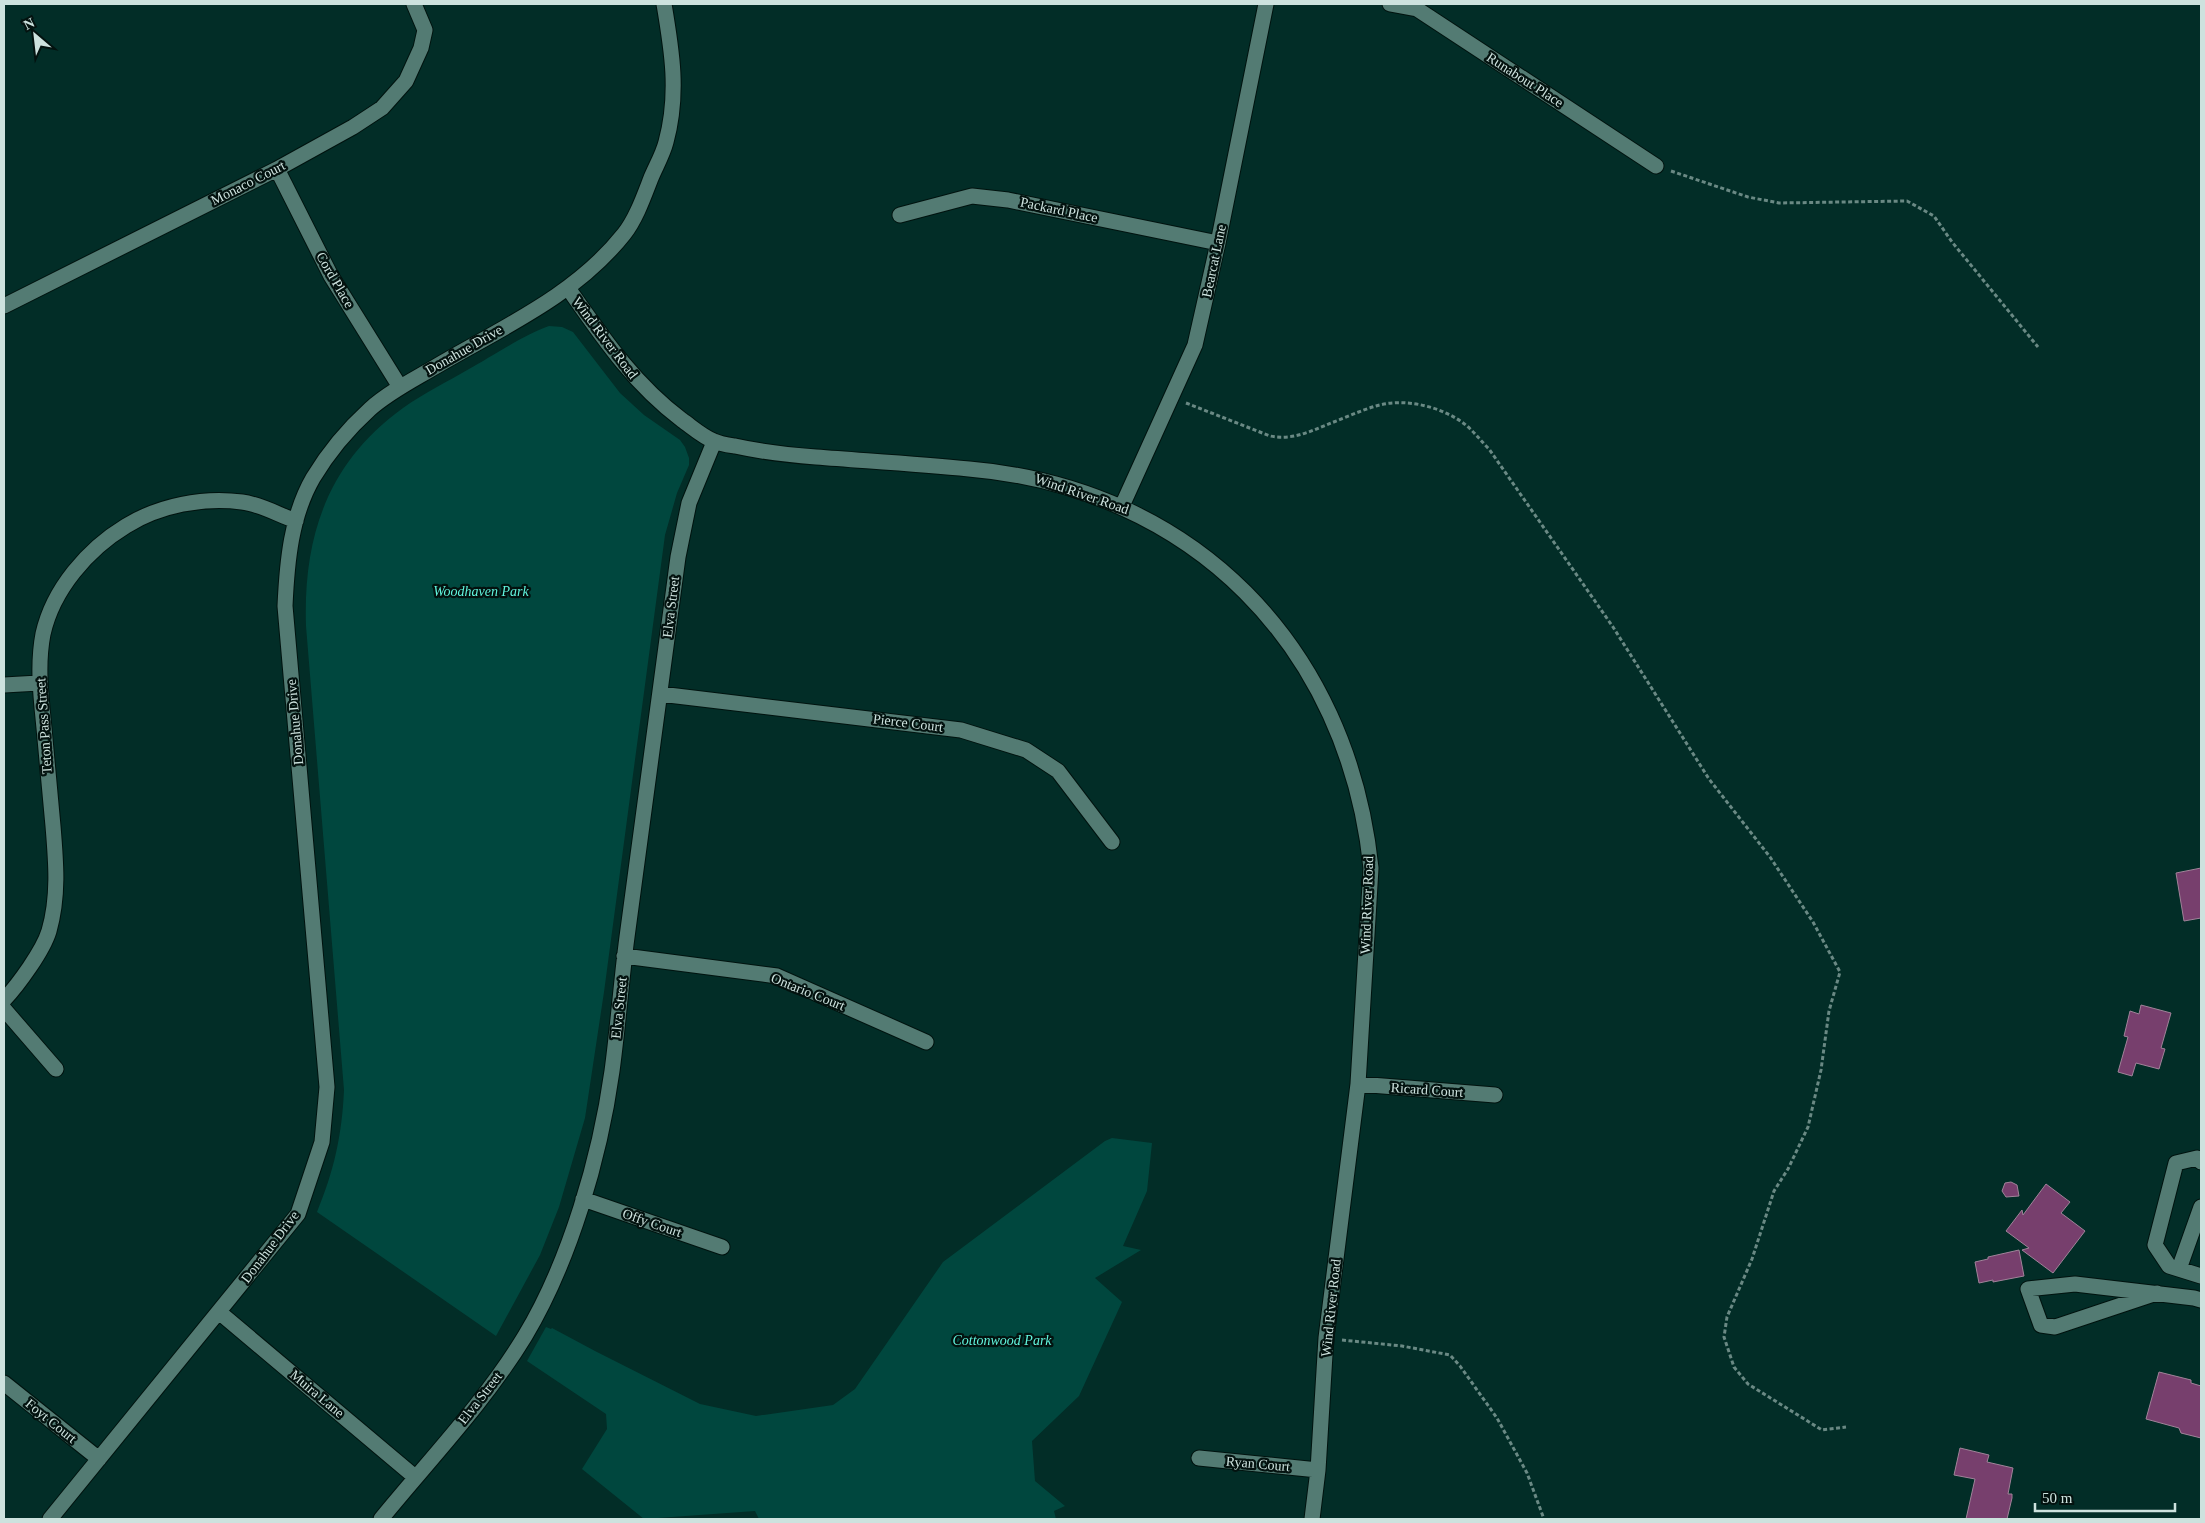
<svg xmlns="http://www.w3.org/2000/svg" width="2205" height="1523" viewBox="0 0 2205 1523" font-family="Georgia,serif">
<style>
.green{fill:#00473e}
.building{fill:#773f6d;stroke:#a08399}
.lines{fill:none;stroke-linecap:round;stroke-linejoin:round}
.minor-casing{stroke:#01130f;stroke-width:17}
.path{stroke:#6a8984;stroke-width:3;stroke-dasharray:4 2.5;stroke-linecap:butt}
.minor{stroke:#537b73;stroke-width:15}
.labels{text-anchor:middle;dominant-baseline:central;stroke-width:4.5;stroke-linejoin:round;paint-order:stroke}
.street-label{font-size:14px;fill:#cde2de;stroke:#03120f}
.park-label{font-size:14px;font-style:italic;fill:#61f5de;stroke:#03120f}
</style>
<rect width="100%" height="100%" fill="#022d27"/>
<path class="green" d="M549,326L562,327L573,332L620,393L644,415L680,440L685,447L689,458V465L677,493L665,535L604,992L585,1118L559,1207L540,1255L496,1336L317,1212C334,1171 342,1135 344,1090L306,626C303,536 328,462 403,408C424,393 447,382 469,369C491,357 525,334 549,326Z
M1112,1138L1152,1143L1147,1191L1123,1246L1141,1250L1095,1278L1122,1302L1079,1396L1032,1441L1035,1481L1065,1506L1054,1511L1056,1519H759L755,1511L644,1519L582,1469L607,1429L606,1414L527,1361L546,1327L551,1329L552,1328L595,1351L700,1404L756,1416L833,1405L855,1389L943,1262L1105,1141Z"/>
<path class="building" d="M2201,868V918L2184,921L2176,873Z
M2141,1005L2171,1013L2161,1048L2165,1049L2159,1069L2136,1063L2132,1076L2118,1072L2128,1037L2124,1036L2130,1011L2139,1014Z
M2011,1182L2017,1185L2019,1196L2006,1197L2002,1191L2005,1183Z
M2046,1184L2070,1202L2061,1213L2085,1231L2053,1273L2022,1250L2029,1248L2006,1231L2022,1210L2023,1215Z
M2019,1250L2024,1276L1993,1282V1280L1979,1283L1975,1262L1988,1259V1257Z
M2159,1372L2191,1380V1383L2201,1386V1438L2181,1433L2179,1428L2146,1419Z
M1960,1448L1989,1455L1987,1462L2013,1468L2008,1494H2012V1498L2007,1519H1966L1975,1479L1954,1475Z"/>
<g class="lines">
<defs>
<path id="minor" d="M1390,4L1417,9L1656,166
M277,169L331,276L400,387
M900,215L972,196L1008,200L1218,243
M568,288C603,338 633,383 682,420C692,427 703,437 714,441C720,444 728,445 735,446C762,452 789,455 816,457C867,461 918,464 969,469C1193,488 1348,646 1371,868L1358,1084L1326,1338L1318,1470L1312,1519
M4,306L277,169L353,127L382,108L406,81L421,48L425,30L414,4
M1122,506L1195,345L1218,243L1266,4
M4,685L39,683
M660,694L961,730L1026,750L1058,771L1112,842
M624,956L777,976L926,1042
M4,1000C18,985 43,951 49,931C59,896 56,862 53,826C50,794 47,761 44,728C41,698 37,665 43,634C53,589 88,549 126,526C160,505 203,497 242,502C260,504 279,515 296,521
M4,1009L56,1069
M1358,1084L1495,1095
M2201,1162L2197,1158L2176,1163L2155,1245L2169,1266L2201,1276
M583,1199L722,1247
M2179,1269L2201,1207
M2157,1293L2055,1327L2041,1325L2028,1289L2075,1284L2194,1298L2201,1300
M219,1312L415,1477
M4,1383L99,1459
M1199,1458L1318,1470
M50,1519L298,1214L322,1142L327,1087L285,606C287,562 291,516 313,478C328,453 348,429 370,409C389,392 413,380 435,367C501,328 575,296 624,234C636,219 644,196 651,178C656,166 663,154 666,142C679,94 672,51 664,4
M381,1519C430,1459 485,1402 525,1336C570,1261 600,1157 612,1071C618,1027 621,982 627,937C644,811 661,684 678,557L689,503L714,442"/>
</defs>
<use href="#minor" class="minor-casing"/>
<path class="path" d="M1671,171L1748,197L1779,203L1907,201L1934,216L1952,242L2038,347
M1186,403L1270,436C1291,440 1307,433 1326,425C1342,419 1359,411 1376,406C1405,397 1444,407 1467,426C1475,433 1481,441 1489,449L1613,627L1709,779L1770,857L1813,922L1840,972L1829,1011L1821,1070L1808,1127L1788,1169L1774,1191L1752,1259L1727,1317L1724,1337L1734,1367L1748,1384L1822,1430L1846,1427
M1342,1340L1402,1346L1450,1355L1460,1366L1497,1418L1527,1473L1544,1519"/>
<use href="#minor" class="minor"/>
</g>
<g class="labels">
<g class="street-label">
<text transform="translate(1525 80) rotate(33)">Runabout Place</text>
<text transform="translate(248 183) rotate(-27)">Monaco Court</text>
<text transform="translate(1059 210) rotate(12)">Packard Place</text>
<text transform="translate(1214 261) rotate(-78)">Bearcat Lane</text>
<text transform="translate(335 280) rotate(60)">Cord Place</text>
<text transform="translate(605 338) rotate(53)">Wind River Road</text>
<text transform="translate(464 350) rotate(-30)">Donahue Drive</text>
<text transform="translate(1082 494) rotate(19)">Wind River Road</text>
<text transform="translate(671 607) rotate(-83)">Elva Street</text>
<text transform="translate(295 722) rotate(-95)">Donahue Drive</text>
<text transform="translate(908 723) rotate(7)">Pierce Court</text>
<text transform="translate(44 726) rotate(-94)">Teton Pass Street</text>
<text transform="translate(1367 905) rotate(-88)">Wind River Road</text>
<text transform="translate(808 992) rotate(22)">Ontario Court</text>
<text transform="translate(619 1008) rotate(-84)">Elva Street</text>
<text transform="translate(1427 1090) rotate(4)">Ricard Court</text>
<text transform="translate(652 1223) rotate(19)">Offy Court</text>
<text transform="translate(270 1247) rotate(-53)">Donahue Drive</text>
<text transform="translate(1331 1308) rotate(-84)">Wind River Road</text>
<text transform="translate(317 1394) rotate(40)">Muira Lane</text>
<text transform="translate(480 1398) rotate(-52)">Elva Street</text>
<text transform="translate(51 1421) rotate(39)">Foyt Court</text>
<text transform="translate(1258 1464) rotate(5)">Ryan Court</text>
</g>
<g class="park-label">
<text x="481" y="591">Woodhaven Park</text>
<text x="1002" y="1340">Cottonwood Park</text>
</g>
</g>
<rect width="2205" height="1523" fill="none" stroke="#cde2de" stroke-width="10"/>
<g transform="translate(35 35) rotate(332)" stroke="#03120f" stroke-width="4" paint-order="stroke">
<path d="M0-4L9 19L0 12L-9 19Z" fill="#cde2de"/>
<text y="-8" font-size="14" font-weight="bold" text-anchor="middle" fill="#cde2de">N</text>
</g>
<path d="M2035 1503v8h140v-8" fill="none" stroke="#cde2de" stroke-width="2.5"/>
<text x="2042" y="1503" font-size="15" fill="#cde2de" stroke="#03120f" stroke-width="4" paint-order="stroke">50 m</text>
</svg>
